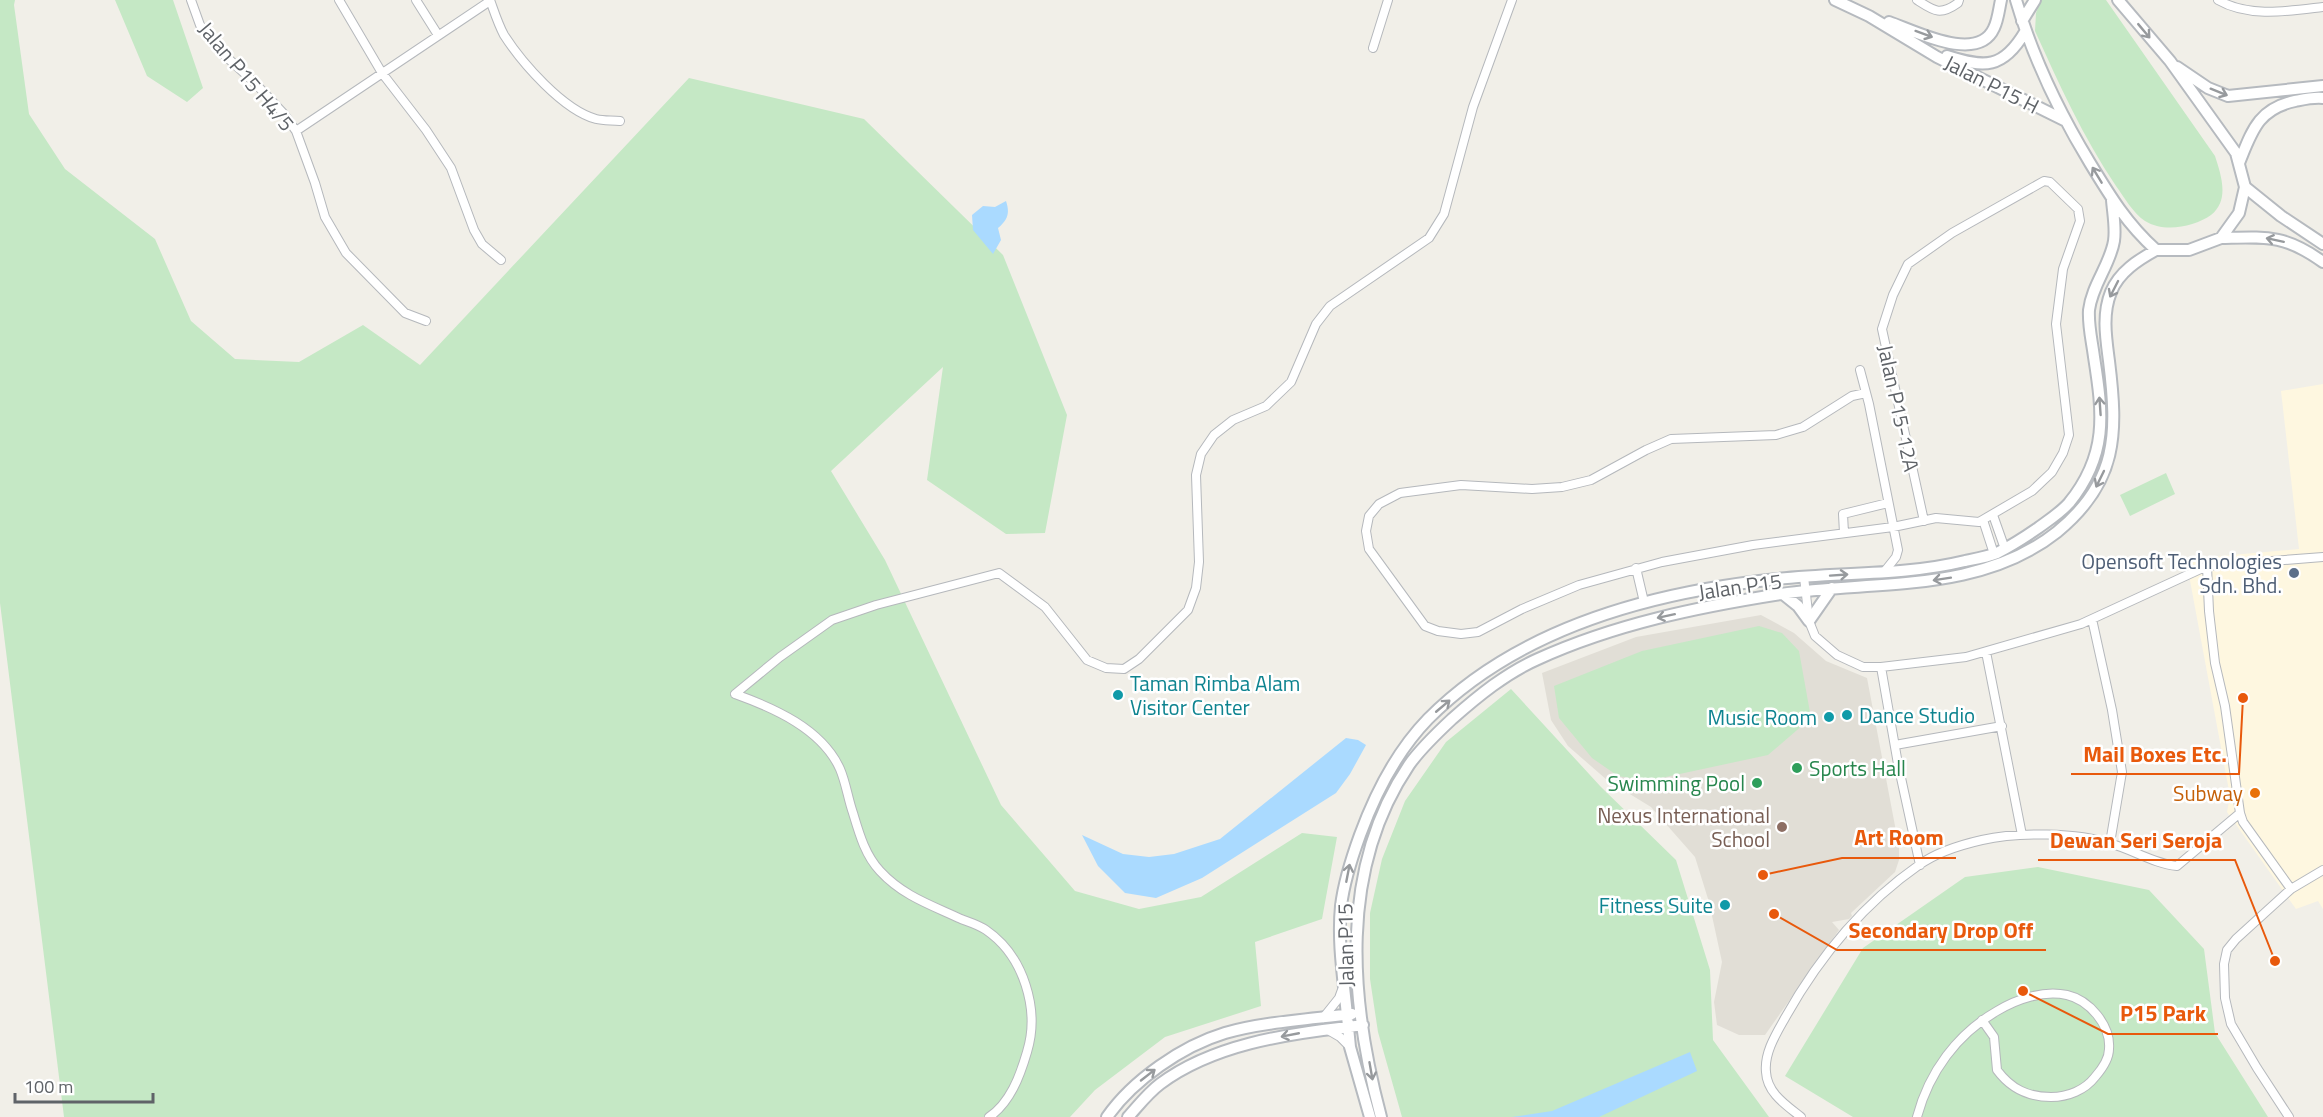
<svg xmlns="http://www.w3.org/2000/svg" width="2323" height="1117" viewBox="0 0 2323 1117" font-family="'Titillium Web',sans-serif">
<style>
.commercial{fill:#fef7e0}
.education{fill:#e1ded6}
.green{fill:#c5e8c5}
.water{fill:#aadaff}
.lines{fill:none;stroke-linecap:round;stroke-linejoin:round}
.street-casing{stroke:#b5b8bc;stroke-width:10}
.secondary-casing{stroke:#b6babf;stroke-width:14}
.street{stroke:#fff;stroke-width:8}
.secondary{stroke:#fff;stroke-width:10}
.oneway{stroke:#979a9d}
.service-dot{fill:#5c6f8a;stroke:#fff;stroke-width:2}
.culture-dot{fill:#0f9aa8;stroke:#fff;stroke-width:2}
.leisure-dot{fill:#2e9e5b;stroke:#fff;stroke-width:2}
.food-dot{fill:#e8710a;stroke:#fff;stroke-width:2}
.education-dot{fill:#8d6e63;stroke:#fff;stroke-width:2}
.labels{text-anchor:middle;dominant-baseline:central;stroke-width:5;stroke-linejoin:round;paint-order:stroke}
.street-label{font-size:21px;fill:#5f6368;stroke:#fff}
.service-label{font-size:21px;fill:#4e5e75;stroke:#fff;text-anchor:end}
.culture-label{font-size:21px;fill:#0d838f;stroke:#fff;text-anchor:start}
.leisure-label{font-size:21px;fill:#27864d;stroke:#fff;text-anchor:start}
.food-label{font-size:21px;fill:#c56008;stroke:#fff;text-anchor:end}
.education-label{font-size:21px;fill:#785e54;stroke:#fff;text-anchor:end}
.leader{fill:none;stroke:#e8590c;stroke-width:2}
.callout-dot{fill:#e8590c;stroke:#fff;stroke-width:2}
.callout-label{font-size:22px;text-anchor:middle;font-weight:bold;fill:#e8590c;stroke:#fff;stroke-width:5;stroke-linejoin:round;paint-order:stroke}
</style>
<rect width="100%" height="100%" fill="#f1efe8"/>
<path class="commercial" d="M2323,384V909L2318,901L2296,909L2227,812L2230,796L2186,559L2299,549L2281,391Z"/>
<path class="education" d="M1761,615L1794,633L1826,661L1867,678L1899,847V860L1895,872L1851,913L1852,916L1849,919L1832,922L1839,930L1765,1035H1739L1717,1025L1714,1002L1722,962L1709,902L1695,857L1651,807L1607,780L1568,746L1551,720L1542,673L1636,637Z"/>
<path class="green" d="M0,0H15L14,5L29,114L65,169L155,239L191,321L235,359L299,362L363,325L420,365L689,78L864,119L1003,255L1067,415L1045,533L1006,534L927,480L943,367L831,471L885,560L1001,805L1075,891L1139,909L1201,897L1302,833L1337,837L1322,919L1255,942L1261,1006L1165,1037L1095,1090L1070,1117H64L0,603Z
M115,0H173L203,88L187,102L147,76Z
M2041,0H2106L2215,156C2221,175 2230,200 2211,215C2194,227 2164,233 2145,221C2133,213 2124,197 2116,186C2083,137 2059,84 2035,31L2036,13Z
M2166,473L2175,494L2130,516L2120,495Z
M1759,626L1782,633L1799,651L1811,718L1768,755L1647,781L1618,776L1592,758L1559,718L1554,686L1642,651Z
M1511,689L1601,787L1676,860L1710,970L1713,1040L1769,1117H1402L1378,1032L1370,979V913L1382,859L1405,801L1446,742Z
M2038,867L2149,890L2204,949L2215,1033L2268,1117H1853L1785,1076L1863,948L1965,877Z"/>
<path class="water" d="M1006,201C1010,213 1008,220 998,228L1001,240L993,254L973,230L972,215L983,206L995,207Z
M1346,738L1358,740L1366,745L1350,774L1336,793L1202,878L1156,898L1125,893L1098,866L1082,835L1123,854L1149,857L1174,854L1220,839Z
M1690,1052L1697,1071L1599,1117H1512L1552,1111Z"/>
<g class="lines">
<defs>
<path id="street" d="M191,0L200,25L221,52L253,81L284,114L296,131L315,183L325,217L346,253L405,313L426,321
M339,0L382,73L426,130L451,168L474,230L482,244L501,260
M416,0L438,35
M490,0C494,11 498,24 504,35C522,63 563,110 596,119C604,121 612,120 620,121
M1917,0C1934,11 1940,16 1958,3L1959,0
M2218,0C2249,18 2289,11 2323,7
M1373,48L1388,0
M296,131L490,1
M1860,370L1869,404L1898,550L1896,557L1884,572
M1866,393L1852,396L1803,427L1776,435L1671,439L1646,450L1591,480L1562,487L1532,489L1461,485L1400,493L1379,504L1369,516L1366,531L1369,549L1425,626L1438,631L1461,634L1478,632L1522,609L1579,585L1662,562L1753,545L1893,527L1936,518L1979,522L2032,491L2052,472L2063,453L2069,435L2056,324L2063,269L2080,221L2078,209L2050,182L2044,181L1952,233L1908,264L1893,295L1882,329L1924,521
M1993,515L2005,549
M1983,520L1994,554
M1844,533L1843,514L1888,503
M2207,566L2209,611L2215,663L2225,706L2240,813L2243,822L2291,889
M1636,568L1644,602
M1804,577L1809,621L1815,636L1837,655L1863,667H1881L1966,657L2081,624L2207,566L2323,557
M2092,619L2112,710L2122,772L2110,843
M1986,652L2022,835
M1881,667L1898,764L1920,865
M735,694L780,657L832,620L876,605L999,573L1045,607L1087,660L1106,668L1124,669L1139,659L1188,610L1196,588L1199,562L1196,475L1201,454L1214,435L1233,420L1266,406L1291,382L1316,324L1330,306L1429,238L1444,214L1473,107L1512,0
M735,694C774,708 822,729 840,769C846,783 848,799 853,813C859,833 865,855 880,871C903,896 931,905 961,919C969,922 979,925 986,930C1024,956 1040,1010 1027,1052C1020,1076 1010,1103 989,1117
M1895,745L2002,726
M1323,1018L1339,998L1343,987
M1328,1030L1340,1037L1350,1047
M1801,1117C1786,1105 1767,1093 1766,1072C1764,1053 1776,1034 1785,1018C1818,959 1863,904 1919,865C1937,852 1960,845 1982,840C2017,832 2077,832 2112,844C2133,850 2155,864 2177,866L2240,813
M1917,1117C1929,1072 1957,1034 1997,1011C2017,999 2043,990 2067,995C2089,1000 2111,1025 2109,1049C2109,1059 2102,1069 2095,1077C2085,1090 2068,1097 2051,1097C2028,1097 2011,1089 1997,1070L1994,1037L1982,1020
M2289,1117L2257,1068L2231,1024L2225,998L2224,964L2227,950L2236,939L2291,889L2323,870"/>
<path id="secondary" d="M1835,0L1869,16L1937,57L2064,120
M2016,0C2033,58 2059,112 2090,163C2110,196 2127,224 2156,250H2189L2221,238L2239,213L2245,187L2236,153L2170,61L2118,0
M2022,21L2035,0
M1889,22C1915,31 1978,64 1994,28C1998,20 1999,9 2001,0
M1947,56C1985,68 2003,69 2025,32
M2177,67L2208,88L2228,96L2323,86
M2239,163C2252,131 2258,109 2295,101C2305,99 2313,97 2323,98
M2245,187L2281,216L2323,244
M2221,238C2266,237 2284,234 2323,262
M1783,594L1798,606L1809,621L1832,588
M1363,1025L1348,1027C1345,987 1337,946 1341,906C1344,881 1352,857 1360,835C1375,794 1397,751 1428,719C1519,627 1652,592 1777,579C1840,572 1903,576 1965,561C1975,559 1987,557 1997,553C2011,546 2025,537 2038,528C2049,520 2060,513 2069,503C2108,455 2103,414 2094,357C2092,341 2088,326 2089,310C2092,285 2110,265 2114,241C2116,228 2113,213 2112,200
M1107,1117C1133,1080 1182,1046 1225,1033C1263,1022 1313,1019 1352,1014
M1128,1117C1138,1106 1148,1093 1160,1084C1212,1045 1285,1034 1348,1027L1350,1047L1370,1117
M1381,1117C1350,1001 1338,870 1409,765C1421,748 1437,733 1452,719C1478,696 1506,673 1538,659C1615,624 1698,607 1781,594C1874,580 1979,594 2057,532C2118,482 2118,434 2109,361C2106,338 2102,314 2111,292C2119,272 2138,260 2156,250"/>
</defs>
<use href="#street" class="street-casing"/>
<use href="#secondary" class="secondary-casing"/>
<use href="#street" class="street"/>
<use href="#secondary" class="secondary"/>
</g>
<defs><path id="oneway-shaft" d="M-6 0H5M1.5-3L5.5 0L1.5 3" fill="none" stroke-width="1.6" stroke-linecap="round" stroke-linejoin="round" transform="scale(1.5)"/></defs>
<g class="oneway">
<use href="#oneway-shaft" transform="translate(2144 31) rotate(50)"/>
<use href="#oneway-shaft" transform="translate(1924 34) rotate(20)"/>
<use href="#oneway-shaft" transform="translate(2219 92) rotate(22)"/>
<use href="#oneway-shaft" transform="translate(2097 175) rotate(-121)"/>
<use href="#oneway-shaft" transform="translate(2275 240) rotate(-168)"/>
<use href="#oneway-shaft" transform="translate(2114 289) rotate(117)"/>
<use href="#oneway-shaft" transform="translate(2100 406) rotate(-94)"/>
<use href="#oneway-shaft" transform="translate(2100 479) rotate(116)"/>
<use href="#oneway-shaft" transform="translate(1839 575) rotate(-4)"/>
<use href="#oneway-shaft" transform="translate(1942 579) rotate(171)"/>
<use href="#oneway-shaft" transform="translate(1666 616) rotate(168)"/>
<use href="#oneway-shaft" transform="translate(1443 706) rotate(-40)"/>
<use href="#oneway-shaft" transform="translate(1348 873) rotate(-79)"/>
<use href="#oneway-shaft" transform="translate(1290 1035) rotate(169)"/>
<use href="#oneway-shaft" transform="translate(1371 1071) rotate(80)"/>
<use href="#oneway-shaft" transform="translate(1148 1075) rotate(-38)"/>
</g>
<circle class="service-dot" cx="2294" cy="573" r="6"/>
<g class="culture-dot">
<circle cx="1118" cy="695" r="6"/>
<circle cx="1847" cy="715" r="6"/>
<circle cx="1829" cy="717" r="6"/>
<circle cx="1725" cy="905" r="6"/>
</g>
<g class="leisure-dot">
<circle cx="1797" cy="768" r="6"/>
<circle cx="1757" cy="783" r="6"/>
</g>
<circle class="food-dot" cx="2255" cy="793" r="6"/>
<circle class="education-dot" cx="1782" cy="827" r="6"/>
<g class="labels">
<g class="street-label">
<text transform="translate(247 76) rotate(50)">Jalan P15 H4/5</text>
<text transform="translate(1992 84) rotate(27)">Jalan P15 H</text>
<text transform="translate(1899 408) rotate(78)">Jalan P15-12A</text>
<text transform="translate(1740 586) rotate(-8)">Jalan P15</text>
<text transform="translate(1345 945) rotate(-91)">Jalan P15</text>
</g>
<g class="service-label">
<text x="2282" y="561">Opensoft Technologies<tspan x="2282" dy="24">Sdn. Bhd.</tspan></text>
</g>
<g class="culture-label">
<text x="1130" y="683">Taman Rimba Alam<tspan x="1130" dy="24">Visitor Center</tspan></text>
<text x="1859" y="715">Dance Studio</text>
<text x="1817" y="717" text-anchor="end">Music Room</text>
<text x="1713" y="905" text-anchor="end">Fitness Suite</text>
</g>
<g class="leisure-label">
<text x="1809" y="768">Sports Hall</text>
<text x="1745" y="783" text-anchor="end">Swimming Pool</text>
</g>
<g class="food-label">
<text x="2243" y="793">Subway</text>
</g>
<g class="education-label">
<text x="1770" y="815">Nexus International<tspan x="1770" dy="24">School</tspan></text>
</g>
</g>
<path class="leader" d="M2243 698L2239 774H2071M1763 875L1842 858H1956M2275 961L2235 860H2038M1774 914L1837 950H2046M2023 991L2108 1034H2218"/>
<g class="callout-dot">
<circle cx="2243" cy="698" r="6"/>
<circle cx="1763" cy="875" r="6"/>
<circle cx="2275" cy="961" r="6"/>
<circle cx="1774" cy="914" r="6"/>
<circle cx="2023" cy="991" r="6"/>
</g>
<g class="callout-label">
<text x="2155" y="762">Mail Boxes Etc.</text>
<text x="1899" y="845">Art Room</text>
<text x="2136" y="848">Dewan Seri Seroja</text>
<text x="1941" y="938">Secondary Drop Off</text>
<text x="2163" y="1021">P15 Park</text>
</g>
<path d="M15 1093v9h138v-9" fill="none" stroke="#5f6368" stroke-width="3"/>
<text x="24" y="1093" font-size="18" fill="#5f6368" stroke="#ffffff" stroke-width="4.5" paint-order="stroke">100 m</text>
</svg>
